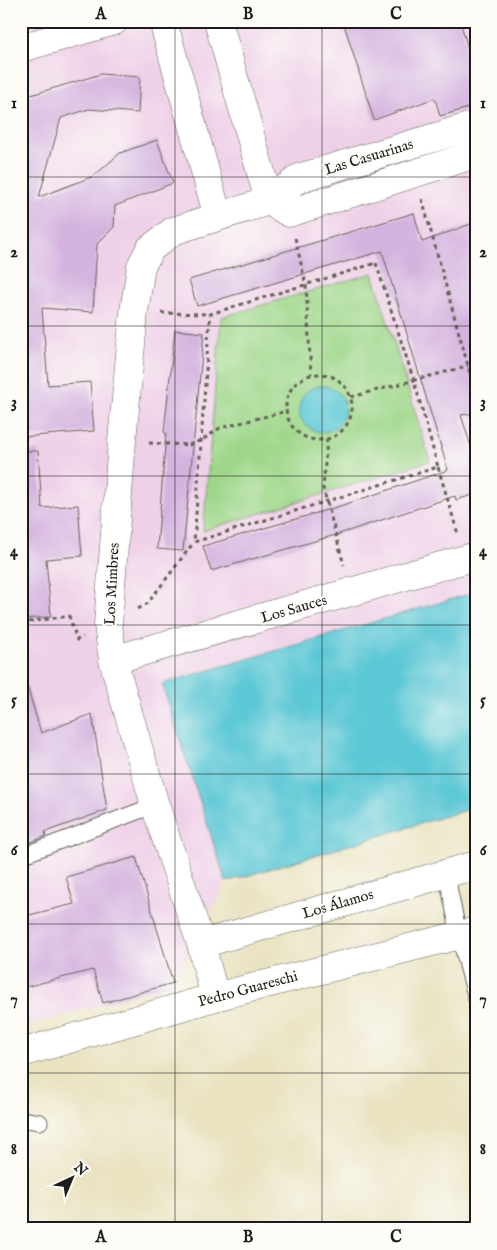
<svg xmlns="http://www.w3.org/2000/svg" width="497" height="1250" viewBox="0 0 497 1250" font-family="'IM FELL English',serif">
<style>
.built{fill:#eed0e8}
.green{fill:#9dd688;stroke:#5c7952}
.water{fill:#5cc7d5;stroke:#3c7278}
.building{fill:#d4b4df}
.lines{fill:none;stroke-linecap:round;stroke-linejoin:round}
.lane-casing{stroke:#646256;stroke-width:17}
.street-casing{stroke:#646256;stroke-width:29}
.path{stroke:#646256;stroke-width:3;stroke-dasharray:4 4;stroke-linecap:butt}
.lane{stroke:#fff;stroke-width:15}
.street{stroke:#fff;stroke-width:28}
.grid{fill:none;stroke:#1c1c1c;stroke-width:1;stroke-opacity:0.55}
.labels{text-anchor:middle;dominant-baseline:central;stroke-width:4;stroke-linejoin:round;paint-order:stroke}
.street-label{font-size:15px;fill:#1c1c1c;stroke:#fdfcf7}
.neatline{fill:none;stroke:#1c1c1c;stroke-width:2}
.grid-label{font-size:16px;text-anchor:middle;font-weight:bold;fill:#1c1c1c}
</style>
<rect width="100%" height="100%" fill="#fdfcf7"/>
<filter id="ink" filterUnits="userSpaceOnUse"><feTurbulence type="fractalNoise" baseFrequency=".02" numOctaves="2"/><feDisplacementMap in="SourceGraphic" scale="10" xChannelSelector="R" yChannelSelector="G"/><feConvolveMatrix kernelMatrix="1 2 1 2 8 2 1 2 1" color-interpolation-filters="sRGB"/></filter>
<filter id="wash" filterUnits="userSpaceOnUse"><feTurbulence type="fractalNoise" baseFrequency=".0096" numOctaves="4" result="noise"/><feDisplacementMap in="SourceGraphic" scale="20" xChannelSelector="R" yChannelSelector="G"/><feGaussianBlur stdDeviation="1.12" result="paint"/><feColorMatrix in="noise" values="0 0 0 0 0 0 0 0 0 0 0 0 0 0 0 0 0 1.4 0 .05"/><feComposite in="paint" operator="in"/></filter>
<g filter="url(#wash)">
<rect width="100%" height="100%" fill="#eae3c2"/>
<path class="built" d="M21,21H476V592L162,684L226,882L173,983L21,1028Z"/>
<path class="green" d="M373,273L430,461L203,531L221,317Z"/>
<path class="water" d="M299 409a23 23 0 1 1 46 0a23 23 0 1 1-46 0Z
M476,592V807L226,882L162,684Z"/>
<g id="blocks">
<path class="building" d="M343,21H460L476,76V106L440,116L435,98L374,120Z
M101,74L140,77L138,113L89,109L61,118L39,197L94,176L120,153L157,140L173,183L115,206L114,227L97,244L93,312L42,308L48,385L90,382L94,431L21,437V98Z
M414,213L422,242L476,222V413L461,415L476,462V494L456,500L455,496L339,534L211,571L203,546L337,507L448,470L382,251L197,306L189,280Z
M175,330L204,333L183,551L157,549L166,433L164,432Z
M21,451H38L42,508L78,505L82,556L46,559L51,617L21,619Z
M27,686L41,733L92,714L107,810L45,832L46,836L21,846V687Z
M136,857L173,983L103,1003L93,970L21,988V917L74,904L66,877Z"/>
</g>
</g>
<g filter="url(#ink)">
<use href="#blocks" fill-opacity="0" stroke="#646256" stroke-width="1"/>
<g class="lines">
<defs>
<path id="lane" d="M21,856L155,805
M446,872L459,935L476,999
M21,1119L40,1122"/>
<path id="street" d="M163,21L218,217
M218,21L269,201L299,178L476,125
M21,48L114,21
M113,660L476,556
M201,944L476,865
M215,997L201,944L155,805L113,660L108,625L122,441L134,312L141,266L150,249L173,231L269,201L289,213L476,154
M21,1053L215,997L476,931"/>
</defs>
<use href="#lane" class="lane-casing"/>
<use href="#street" class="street-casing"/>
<path class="path" d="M422,199L476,395
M295,238L306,285L311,374
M376,263L414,381L438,467L194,542L210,314Z
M161,313L210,314
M286 407a33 33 0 1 1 66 0a33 33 0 1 1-66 0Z
M351,397L468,366
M327,439L323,488L344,565
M149,443L189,445L202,440L220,428L287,411
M438,467L458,534
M138,609L148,603L194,542
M21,623L69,616L77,640L83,637"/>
<use href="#lane" class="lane"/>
<use href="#street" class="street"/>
</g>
</g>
<path class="grid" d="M175,21V1229M322,21V1229M21,177H476M21,326H476M21,476H476M21,625H476M21,774H476M21,924H476M21,1073H476"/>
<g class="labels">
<g class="street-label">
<text transform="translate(369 157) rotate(-17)">Las Casuarinas</text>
<text transform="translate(112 584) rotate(-87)">Los Mimbres</text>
<text transform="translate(294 609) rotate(-16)">Los Sauces</text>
<text transform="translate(338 904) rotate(-16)">Los Álamos</text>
<text transform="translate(248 989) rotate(-15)">Pedro Guareschi</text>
</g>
</g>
<rect width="497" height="1250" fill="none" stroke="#fdfcf7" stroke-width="55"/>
<g transform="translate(72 1178) rotate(44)" stroke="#fdfcf7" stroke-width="4" paint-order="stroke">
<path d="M0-4L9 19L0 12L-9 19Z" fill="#1c1c1c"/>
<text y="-8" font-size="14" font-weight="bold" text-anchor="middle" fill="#1c1c1c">N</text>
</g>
<rect x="28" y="28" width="442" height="1194" class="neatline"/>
<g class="grid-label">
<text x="101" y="19">A</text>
<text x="248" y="19">B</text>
<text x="396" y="19">C</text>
<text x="14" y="108">1</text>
<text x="483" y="108">1</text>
<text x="14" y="257">2</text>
<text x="483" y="257">2</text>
<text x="14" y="407">3</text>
<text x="483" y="407">3</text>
<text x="14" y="556">4</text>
<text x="483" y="556">4</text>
<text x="14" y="705">5</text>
<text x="483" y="705">5</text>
<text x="14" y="855">6</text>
<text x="483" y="855">6</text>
<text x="14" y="1004">7</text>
<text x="483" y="1004">7</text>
<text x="14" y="1154">8</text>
<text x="483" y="1154">8</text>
<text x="101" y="1242">A</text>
<text x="248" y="1242">B</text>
<text x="396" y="1242">C</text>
</g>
</svg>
